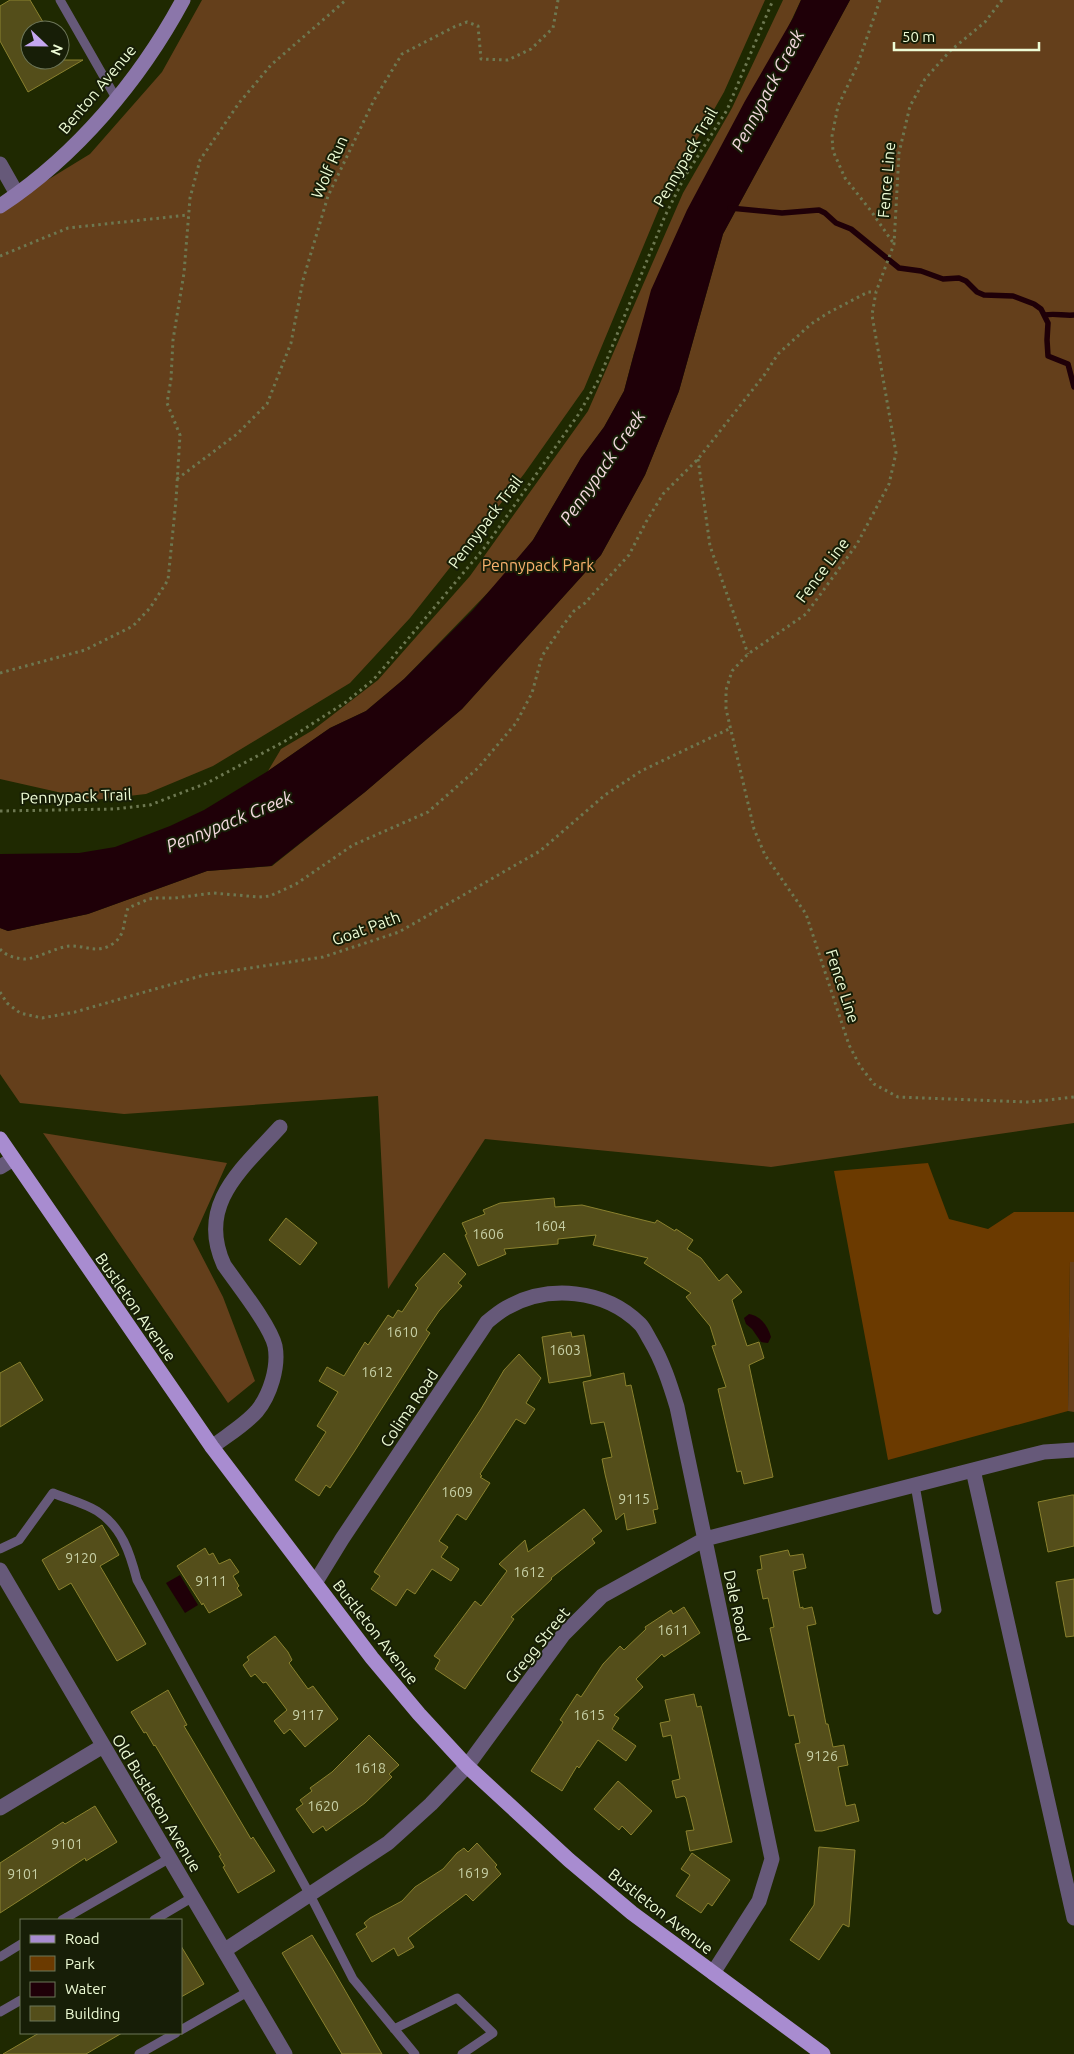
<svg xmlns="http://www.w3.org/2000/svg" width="1074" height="2054" viewBox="0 0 1074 2054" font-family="Ubuntu,sans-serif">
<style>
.green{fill:#6b3a00}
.forest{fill:#643f1b}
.water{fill:#1f0008}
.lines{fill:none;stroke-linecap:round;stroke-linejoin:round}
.stream{stroke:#1f0008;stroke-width:5.5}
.building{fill:#544e1a;stroke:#8a812e}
.path{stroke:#6d7851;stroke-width:3;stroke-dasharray:2.5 4;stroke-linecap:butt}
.lane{stroke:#665979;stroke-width:9}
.street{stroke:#665979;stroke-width:15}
.secondary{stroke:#8b76aa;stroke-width:15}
.primary{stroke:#a88cd0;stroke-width:15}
.labels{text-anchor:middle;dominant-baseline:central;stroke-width:4;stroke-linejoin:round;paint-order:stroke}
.number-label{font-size:14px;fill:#c7d0a6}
.street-label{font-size:16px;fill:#edfbd5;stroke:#171e07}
.park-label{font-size:16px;fill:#fab26e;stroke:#171e07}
.water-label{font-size:18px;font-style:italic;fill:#f3d9de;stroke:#171e07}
</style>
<rect width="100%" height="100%" fill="#1f2901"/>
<path class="green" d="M928,1163L949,1219L988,1229L1014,1212H1074V1262H1070L1068,1411L888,1460L834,1171Z"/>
<path class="forest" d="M202,0H765L724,92L663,199L584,389L524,474L410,618L350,683L213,766L146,794L93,800L0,779V209L90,154L162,72Z
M783,0H801L634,353L624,391L604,427L581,458L533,540L505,575L404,679L366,711L330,728L268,771L281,749L313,730L378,680L470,576L588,411L683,193L732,108Z
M850,0H1074V1123L771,1167L485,1139L388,1289L378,1096L124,1114L20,1103L0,1074V928L8,931L88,914L207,871L272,866L365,792L462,709L601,555L645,475L679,391L723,234Z
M43,1133L227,1163L193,1239L223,1297L255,1381L228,1403Z
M1070,1262H1074V1412L1068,1411Z"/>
<path class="water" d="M801,0H850L723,234L679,391L645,475L601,555L462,709L365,792L271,866L207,871L88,914L8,931L0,928V854L79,853L115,847L170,826L204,810L268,771L330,728L366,711L404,679L473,610L533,540L581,458L604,427L624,391L651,290L687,210L745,101L793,18Z
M749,1314C761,1316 768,1326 771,1337L768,1343L761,1342L752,1329L746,1324L744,1318Z
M180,1575L198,1605L185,1613L166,1583Z"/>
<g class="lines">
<path class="stream" d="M730,208L782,213L819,210L825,213L836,223L851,229L899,268L921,271L943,279L959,278L966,281L977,292L984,295L1013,296L1034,304L1041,309L1048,323L1047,340L1048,356L1068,364L1074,387
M1045,315C1055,313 1064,316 1074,315"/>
</g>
<path class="building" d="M10,0H30L43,22L30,30V60H83L28,92L0,41V6Z
M554,1198L555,1207L582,1205L655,1223L657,1220L675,1231L676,1229L693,1240L687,1249L701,1258L719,1281L727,1274L742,1292L732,1300L747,1346L759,1342L764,1358L749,1365L773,1477L744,1484L741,1471L737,1472L718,1389L726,1387L712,1346L716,1345L710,1326L686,1297L691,1293L644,1263L648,1258L593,1245L596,1235L558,1239V1244L504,1249L506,1254L478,1266L465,1235L467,1234L462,1223L485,1214L483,1210L500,1203Z
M286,1218L317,1243L300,1265L269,1240Z
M444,1253L466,1274L458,1283L462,1286L439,1311L426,1330L430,1333L354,1452L330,1488L326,1485L319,1496L295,1480L326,1432L317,1426L338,1392L319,1381L327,1367L344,1376L365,1342L368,1345L388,1315L393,1318L398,1310L402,1312L418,1288L415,1285Z
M571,1332L572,1337L584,1335L591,1376L549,1383L542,1337Z
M519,1354L541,1378L526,1403L535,1409L525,1424L516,1419L480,1474L482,1476L480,1477L490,1483L466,1520L457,1514L439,1541L448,1547L441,1557L459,1569L451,1581L432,1569L415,1594L407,1589L396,1606L371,1589L380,1576L374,1572L481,1409L504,1370Z
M20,1362L43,1400L0,1427V1373Z
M624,1373L626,1386L631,1385L658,1509L653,1510L656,1523L627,1530L624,1513L616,1520L605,1474L602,1459L612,1457L604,1422L591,1424L583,1382Z
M1072,1495H1074V1546L1048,1552L1038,1502Z
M584,1509L602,1531L592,1539L595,1543L551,1578L552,1579L511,1617L514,1619L465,1689L435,1669L440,1660L434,1656L475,1601L481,1606L507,1571L499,1564L525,1540L528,1552Z
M102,1525L119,1555L100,1566L146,1644L117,1661L71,1583L59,1590L42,1560Z
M205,1548L209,1555L213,1553L219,1564L230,1559L239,1572L233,1576L239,1586L237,1588L242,1595L209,1613L203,1603L202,1605L177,1566Z
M788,1550L790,1556L803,1554L806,1568L793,1571L800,1608L803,1607V1609L812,1607L816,1624L807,1626L826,1724H828L833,1747L844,1745L848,1765L838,1767L846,1806L855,1804L859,1821L822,1831H815L795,1744L800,1743L794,1715L789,1716L770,1628L774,1627L768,1598L763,1599L757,1570L762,1569L760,1556Z
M1074,1579V1636L1066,1637L1056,1582Z
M684,1607L700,1633L664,1657L662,1654L636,1679L643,1687L614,1715L619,1718L612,1729L636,1746L626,1761L598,1740L579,1768L577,1766L562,1791L531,1771L563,1722L560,1720L577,1694L581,1697L603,1664L620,1646L624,1650L646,1629L645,1627L671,1610L673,1614Z
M275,1636L288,1652L292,1660L289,1663L308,1689L313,1686L338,1719L305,1747L290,1729L284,1734L274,1721L287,1710L266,1682L263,1683L255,1674L251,1677L243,1665L249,1660L247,1657Z
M168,1690L187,1725L184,1726L219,1785L251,1839L253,1837L275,1871L238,1893L223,1867L225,1866L219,1856L221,1855L186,1797L155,1745L154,1746L146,1732L144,1733L131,1712Z
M694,1694L697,1707L701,1706L732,1842L690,1851L686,1831L694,1830L686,1798L684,1796L676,1798L672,1781L680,1779L671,1735L663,1737L660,1723L670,1721L665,1700Z
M369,1735L399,1765L389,1774L392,1777L365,1803L326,1831L323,1826L313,1833L296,1809L303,1804L300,1800L312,1791L310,1788L332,1772Z
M618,1781L652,1811L631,1835L622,1826L619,1830L594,1809Z
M95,1806L117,1842L86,1861L85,1858L0,1913V1863L63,1822L65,1824Z
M477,1843L497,1865L495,1867L501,1874L473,1901L466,1894L408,1938L414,1947L398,1956L394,1948L372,1962L356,1934L367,1927L364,1923L370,1918L402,1901L415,1887L443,1869L457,1853L464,1848L468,1852Z
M819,1847L855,1850L849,1927L843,1924L819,1960L790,1940L814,1905Z
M692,1853L730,1880L712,1906L708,1903L701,1913L676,1896L690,1875L681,1869Z
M312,1935L332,1968L382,2054H342L282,1953Z
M181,1946L204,1984L181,1997Z
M39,2033H122L86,2054H3Z"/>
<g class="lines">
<path class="path" d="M880,0L857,66L838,106L832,136L833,151L845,178L871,211L894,244
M1002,0L985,22L950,51L925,79L910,106L899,153L894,244L876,292L872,315L896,453L889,484L857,544L806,614L748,654L732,671L726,690V709L754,829L765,855L806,914L849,1045L860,1066L874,1084L898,1097L1029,1102L1074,1097
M0,256L68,228L188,215
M698,459L710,546L748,654
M177,479L237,434L267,404L291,343L303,280L328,196L374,100L402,54L454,27L467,22L478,26L481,59L508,60L531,49L553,28L558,0
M0,673L85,650L133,626L150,608L168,580L176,500L180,435L167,403L171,379L173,340L184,273L190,198L200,160L239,103L271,65L346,0
M0,811L115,809L150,805L207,783L287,740L346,702L373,680L387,664L485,547L578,415L599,379L665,216L684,178L727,110L773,0
M0,949C6,956 15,958 24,959C37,959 54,948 69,946C86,945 97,955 114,943C126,934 123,921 128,908L149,899L156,898H175L213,893L259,897L270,896L296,884L353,845L428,812L478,768L516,723L532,693L542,656L561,628L574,611L585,603L629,555L646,522L663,494L698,459L765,374L778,354L811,324L828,313L868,292H876
M0,992L7,1003L20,1013L42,1018L75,1012L204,975L323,957L399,932L540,851L605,795L641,771L731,728"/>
<path class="lane" d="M60,0L116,98
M915,1485L937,1610
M0,1549L19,1540L53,1493C67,1499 84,1503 97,1511C122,1527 130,1553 137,1580L310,1895L353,1979L415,2054
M62,1920L170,1858
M154,1920L193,1897
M0,1957L21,1944
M0,2012L21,2000
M394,2029L457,1998L493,2033L462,2054
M181,2030L249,1991
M139,2054L176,2033"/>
<path class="street" d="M0,164L17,194
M0,1167L13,1159
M212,1447C226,1436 245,1425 257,1411C270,1395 279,1367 275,1346C270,1325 237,1284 224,1265C196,1204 243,1168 280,1127
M1074,1450L1044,1452L973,1470L1074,1918
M0,1570L285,2054
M315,1583L342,1539L487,1322C493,1317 499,1312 506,1308C548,1284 605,1289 640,1324C644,1328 647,1335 650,1340C663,1362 670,1384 677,1407L772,1859L759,1901L713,1973
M0,1808L103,1746
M225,1950L388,1843L431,1804L467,1766L563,1635L602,1596L705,1539L973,1470"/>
<path class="secondary" d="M0,206C76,156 140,80 183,0"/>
<path class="primary" d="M0,1139L212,1447L372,1658L419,1714L467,1766L569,1860L632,1913L823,2054"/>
</g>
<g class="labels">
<g class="number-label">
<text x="550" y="1226">1604</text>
<text x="488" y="1234">1606</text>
<text x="402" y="1332">1610</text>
<text x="565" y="1350">1603</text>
<text x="377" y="1372">1612</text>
<text x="457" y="1492">1609</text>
<text x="634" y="1499">9115</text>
<text x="81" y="1558">9120</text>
<text x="529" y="1572">1612</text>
<text x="211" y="1581">9111</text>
<text x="673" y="1630">1611</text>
<text x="308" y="1715">9117</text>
<text x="589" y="1715">1615</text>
<text x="822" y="1756">9126</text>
<text x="370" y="1768">1618</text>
<text x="323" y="1806">1620</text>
<text x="67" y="1844">9101</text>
<text x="473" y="1873">1619</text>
<text x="23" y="1874">9101</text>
</g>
<g class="street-label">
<text transform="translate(97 89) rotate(-50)">Benton Avenue</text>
<text transform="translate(685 157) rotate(-60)">Pennypack Trail</text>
<text transform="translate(329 167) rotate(-66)">Wolf Run</text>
<text transform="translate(886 180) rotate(-85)">Fence Line</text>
<text transform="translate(485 522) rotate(-53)">Pennypack Trail</text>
<text transform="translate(822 570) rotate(-53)">Fence Line</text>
<text transform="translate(76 796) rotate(-2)">Pennypack Trail</text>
<text transform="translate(366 928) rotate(-20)">Goat Path</text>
<text transform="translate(843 986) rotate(72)">Fence Line</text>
<text transform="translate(136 1307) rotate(55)">Bustleton Avenue</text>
<text transform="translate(409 1408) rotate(-56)">Colima Road</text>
<text transform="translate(737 1606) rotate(78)">Dale Road</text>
<text transform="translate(376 1632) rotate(52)">Bustleton Avenue</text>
<text transform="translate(537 1645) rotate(-51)">Gregg Street</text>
<text transform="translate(157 1803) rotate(59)">Old Bustleton Avenue</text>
<text transform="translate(661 1911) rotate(38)">Bustleton Avenue</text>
</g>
<g class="park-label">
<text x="538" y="565">Pennypack Park</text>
</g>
<g class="water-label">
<text transform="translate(767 90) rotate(-62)">Pennypack Creek</text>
<text transform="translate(602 467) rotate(-55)">Pennypack Creek</text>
<text transform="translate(229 821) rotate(-22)">Pennypack Creek</text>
</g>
</g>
<rect x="20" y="1919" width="162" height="115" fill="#171e07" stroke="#6d7659"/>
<rect x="30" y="1935" width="25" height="8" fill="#a88cd0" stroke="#6d7659"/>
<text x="65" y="1944" font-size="15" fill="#edfbd5">Road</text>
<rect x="30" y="1956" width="25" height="15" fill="#6b3a00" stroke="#6d7659"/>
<text x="65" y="1969" font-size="15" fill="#edfbd5">Park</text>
<rect x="30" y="1982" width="25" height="15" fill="#1f0008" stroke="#6d7659"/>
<text x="65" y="1994" font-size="15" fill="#edfbd5">Water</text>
<rect x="30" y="2006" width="25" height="15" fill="#544e1a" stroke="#6d7659"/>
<text x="65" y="2019" font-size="15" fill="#edfbd5">Building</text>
<g transform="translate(45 45) rotate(112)"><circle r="24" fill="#171e07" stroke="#6d7659"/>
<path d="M0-4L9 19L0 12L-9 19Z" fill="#c5a7f1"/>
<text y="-8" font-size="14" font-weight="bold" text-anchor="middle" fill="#edfbd5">N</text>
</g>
<path d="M894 42v8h145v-8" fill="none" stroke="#edfbd5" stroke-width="2.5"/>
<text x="902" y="42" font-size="15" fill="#edfbd5" stroke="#171e07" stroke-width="4" paint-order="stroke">50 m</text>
</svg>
